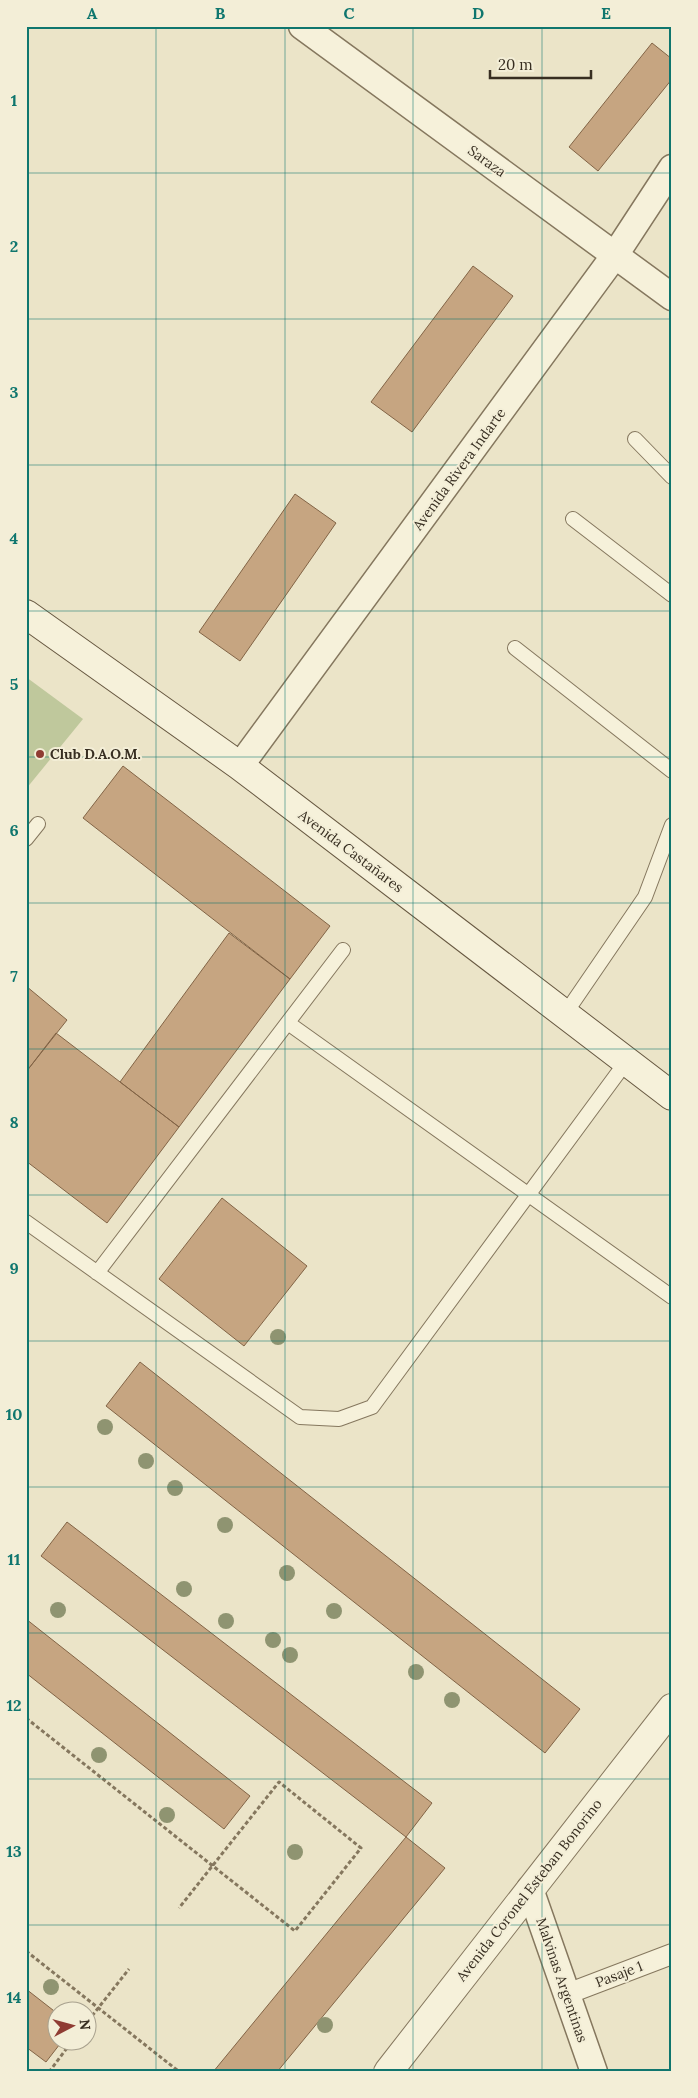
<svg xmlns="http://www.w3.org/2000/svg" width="698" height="2098" viewBox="0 0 698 2098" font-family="Lora,serif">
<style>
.park{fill:#bfc89c}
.building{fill:#c6a581;stroke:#826446}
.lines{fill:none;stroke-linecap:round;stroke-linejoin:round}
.service-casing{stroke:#85775e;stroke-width:16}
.pedestrian-casing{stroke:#85775e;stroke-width:22}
.minor-casing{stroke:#85775e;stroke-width:29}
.tertiary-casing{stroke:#85775e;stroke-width:30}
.secondary-casing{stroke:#675841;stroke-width:30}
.path{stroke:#85775e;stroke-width:3;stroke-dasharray:4 2.5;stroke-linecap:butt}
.service{stroke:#f6f1da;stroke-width:14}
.pedestrian{stroke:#f6f1da;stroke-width:20}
.minor{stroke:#f6f1da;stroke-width:26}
.tertiary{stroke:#f6f1da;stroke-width:28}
.secondary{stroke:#f6f1da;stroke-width:28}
.tree{fill:#8f9471}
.grid{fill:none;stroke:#0f766e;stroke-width:1;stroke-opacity:0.55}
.poi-dot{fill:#8f3c33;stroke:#f3eed7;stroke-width:2}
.labels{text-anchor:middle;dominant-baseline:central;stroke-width:4;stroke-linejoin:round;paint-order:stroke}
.street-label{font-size:14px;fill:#372e21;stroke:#f3eed7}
.poi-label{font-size:14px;font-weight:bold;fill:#372e21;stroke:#f3eed7;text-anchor:start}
.neatline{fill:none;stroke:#0f766e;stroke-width:2}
.grid-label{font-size:16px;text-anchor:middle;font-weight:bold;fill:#0f766e}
</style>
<rect width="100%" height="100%" fill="#ebe4c8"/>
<path class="park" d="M26,677L83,719L26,789Z"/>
<path class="building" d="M652,43L672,59V79L598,171L569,147Z
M473,266L513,296L412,432L371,402Z
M295,494L336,523L240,661L199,632Z
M123,766L330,926L290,979L83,818Z
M229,933L290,979L179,1127L120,1082Z
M26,986L67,1020L26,1072Z
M56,1033L179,1127L107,1223L26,1161V1072Z
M222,1198L307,1266L244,1346L159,1279Z
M140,1362L580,1709L545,1753L106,1406Z
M67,1522L432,1803L406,1837L41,1556Z
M26,1619L250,1796L224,1829L26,1673Z
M406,1837L445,1868L277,2072H213Z
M26,1989L58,2014V2040H63L46,2062L26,2047Z"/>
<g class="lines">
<defs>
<path id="service" d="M635,439L672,477
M573,519L672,595
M515,648L672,771
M26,839L38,824
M565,1014L645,897L672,825
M288,1023L672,1297
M26,1222L300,1417L339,1419L372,1407L626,1062
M97,1273L343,950"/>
<path id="pedestrian" d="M567,1994L672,1954"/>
<path id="minor" d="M302,26L672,297
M240,766L615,255L672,168
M530,1889L594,2072"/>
<path id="tertiary" d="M388,2072L672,1708"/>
<path id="secondary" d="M26,614L240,766L672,1096"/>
</defs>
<use href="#service" class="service-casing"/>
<use href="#pedestrian" class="pedestrian-casing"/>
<use href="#minor" class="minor-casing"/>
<use href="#tertiary" class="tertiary-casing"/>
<use href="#secondary" class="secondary-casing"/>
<path class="path" d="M26,1718L295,1931L361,1848L279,1782L179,1908
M26,1951L177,2070L176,2072
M88,2021L129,1969
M49,2072L73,2040"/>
<use href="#service" class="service"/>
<use href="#pedestrian" class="pedestrian"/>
<use href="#minor" class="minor"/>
<use href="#tertiary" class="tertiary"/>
<use href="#secondary" class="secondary"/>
</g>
<g class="tree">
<circle cx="278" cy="1337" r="8"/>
<circle cx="105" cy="1427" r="8"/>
<circle cx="146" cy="1461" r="8"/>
<circle cx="175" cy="1488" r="8"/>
<circle cx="225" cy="1525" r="8"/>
<circle cx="287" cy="1573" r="8"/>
<circle cx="184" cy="1589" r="8"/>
<circle cx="58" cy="1610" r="8"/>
<circle cx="334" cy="1611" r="8"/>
<circle cx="226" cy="1621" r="8"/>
<circle cx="273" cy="1640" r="8"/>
<circle cx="290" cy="1655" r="8"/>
<circle cx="416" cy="1672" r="8"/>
<circle cx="452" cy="1700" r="8"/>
<circle cx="99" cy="1755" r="8"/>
<circle cx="167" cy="1815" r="8"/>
<circle cx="295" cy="1852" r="8"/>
<circle cx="51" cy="1987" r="8"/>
<circle cx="325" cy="2025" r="8"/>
</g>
<path class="grid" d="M156,26V2072M285,26V2072M413,26V2072M542,26V2072M26,173H672M26,319H672M26,465H672M26,611H672M26,757H672M26,903H672M26,1049H672M26,1195H672M26,1341H672M26,1487H672M26,1633H672M26,1779H672M26,1925H672"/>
<circle class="poi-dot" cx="40" cy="754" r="5"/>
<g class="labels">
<g class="street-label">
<text transform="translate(487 161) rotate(36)">Saraza</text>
<text transform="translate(459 469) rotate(-54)">Avenida Rivera Indarte</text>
<text transform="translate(351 851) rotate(37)">Avenida Castañares</text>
<text transform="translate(529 1890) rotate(-52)">Avenida Coronel Esteban Bonorino</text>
<text transform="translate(619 1974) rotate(-21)">Pasaje 1</text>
<text transform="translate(562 1980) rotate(71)">Malvinas Argentinas</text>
</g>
<g class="poi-label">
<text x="50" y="754">Club D.A.O.M.</text>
</g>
</g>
<rect width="698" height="2098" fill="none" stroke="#f3eed7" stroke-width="55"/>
<g transform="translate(72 2026) rotate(84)"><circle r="24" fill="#f3eed7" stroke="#a8a18e"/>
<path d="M0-4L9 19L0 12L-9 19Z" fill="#8f3c33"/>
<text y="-8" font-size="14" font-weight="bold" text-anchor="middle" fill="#372e21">N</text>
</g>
<path d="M490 70v8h101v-8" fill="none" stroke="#372e21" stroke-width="2.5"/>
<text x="498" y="70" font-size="15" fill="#372e21" stroke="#f3eed7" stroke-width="4" paint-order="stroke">20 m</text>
<rect x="28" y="28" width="642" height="2042" class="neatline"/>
<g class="grid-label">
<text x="92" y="19">A</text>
<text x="220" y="19">B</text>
<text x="349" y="19">C</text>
<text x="478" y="19">D</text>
<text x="606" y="19">E</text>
<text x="14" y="106">1</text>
<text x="14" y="252">2</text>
<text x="14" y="398">3</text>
<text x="14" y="544">4</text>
<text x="14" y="690">5</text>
<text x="14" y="836">6</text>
<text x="14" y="982">7</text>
<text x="14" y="1128">8</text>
<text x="14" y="1274">9</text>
<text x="14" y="1420">10</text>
<text x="14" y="1565">11</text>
<text x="14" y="1711">12</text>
<text x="14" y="1857">13</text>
<text x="14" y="2003">14</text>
</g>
</svg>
